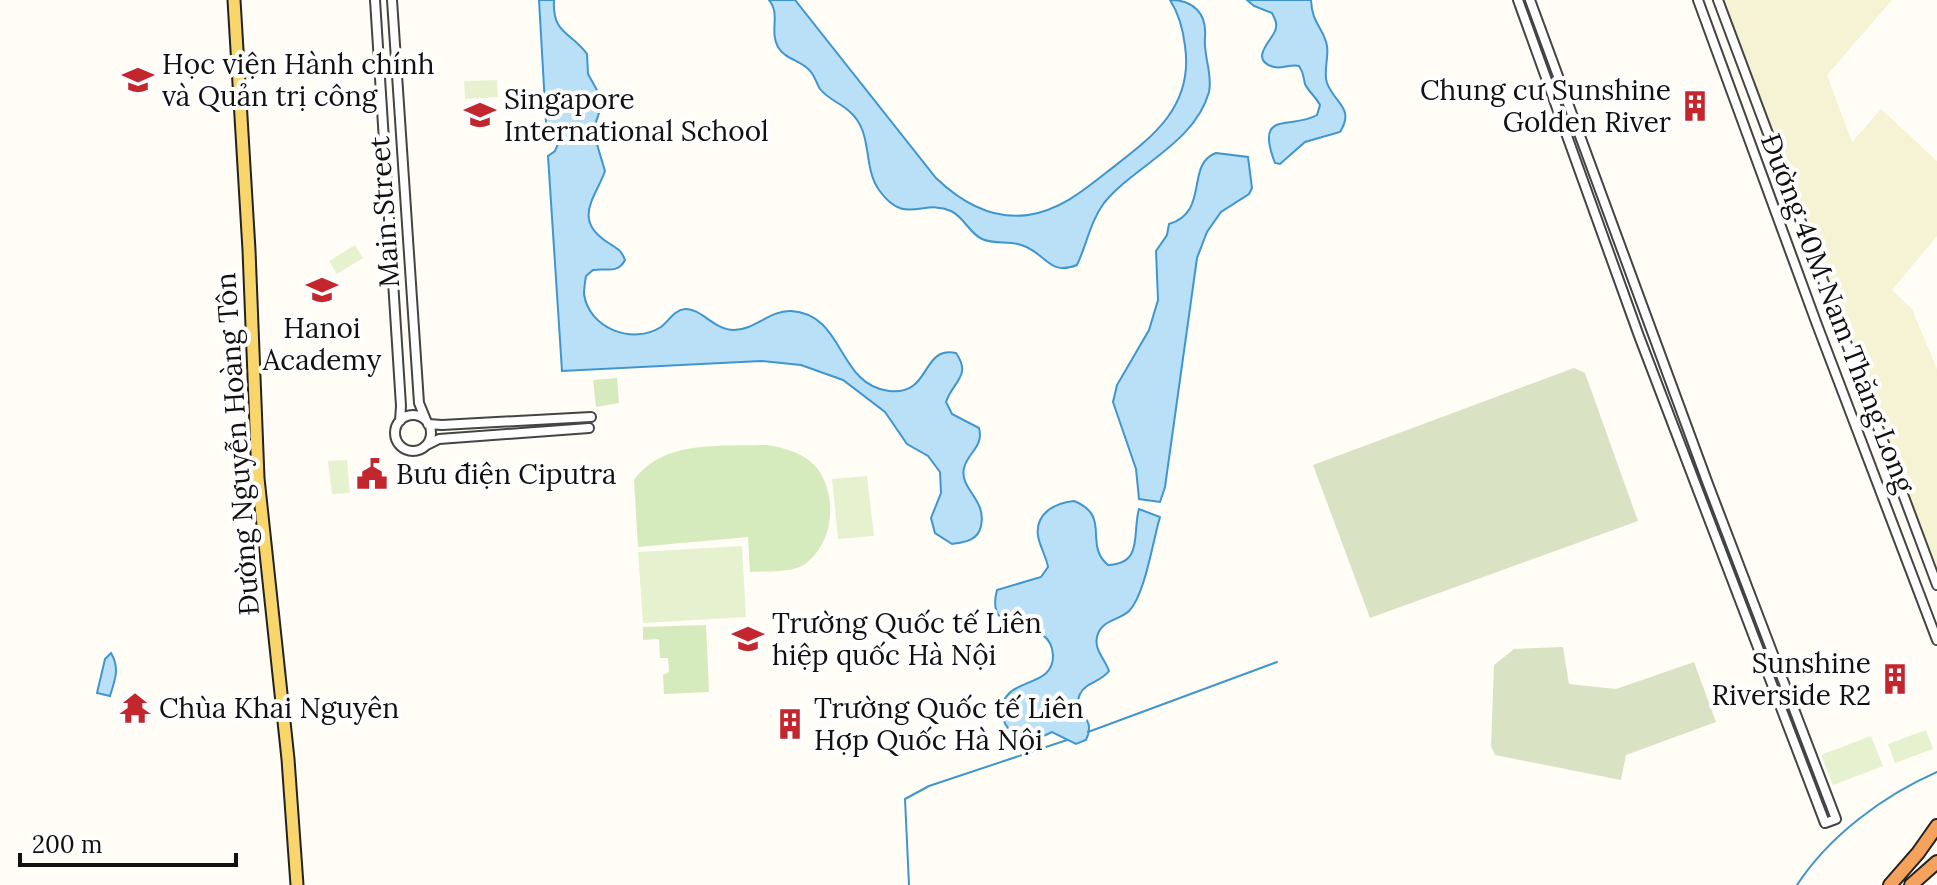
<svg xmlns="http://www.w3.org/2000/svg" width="1937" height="885" viewBox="0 0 1937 885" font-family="Lora,serif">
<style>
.farmland{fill:#f6f3d4}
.green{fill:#d5ebbd}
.cemetery{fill:#d9e3c4}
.pitch{fill:#e6f2cf}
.water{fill:#b9e0f7;stroke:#3f96cf;stroke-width:2}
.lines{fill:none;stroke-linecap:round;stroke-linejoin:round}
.stream{stroke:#3f96cf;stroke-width:2}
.minor-casing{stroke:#444;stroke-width:12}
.major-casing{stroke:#222;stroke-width:15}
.highway-casing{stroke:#222;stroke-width:16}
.minor{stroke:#fff;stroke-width:8}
.major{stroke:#f9d66b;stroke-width:11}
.highway{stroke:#f5a25d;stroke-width:12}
.labels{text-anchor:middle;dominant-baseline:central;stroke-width:8;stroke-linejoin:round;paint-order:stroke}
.poi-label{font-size:28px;fill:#111;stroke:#fff;text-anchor:start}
.street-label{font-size:28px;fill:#111;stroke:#fff}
</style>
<rect width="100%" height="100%" fill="#fffdf5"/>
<path class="farmland" d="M1718,0H1892L1827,75L1852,142L1881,109L1937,161V236L1892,290L1912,309L1937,369V584Z"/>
<path class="green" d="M617,378L619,403L596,407L593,380Z
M767,445C786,448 804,453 817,468C838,496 834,543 805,564C793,573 766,571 750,572L748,537L638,547L634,480C664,439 721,447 767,445Z
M706,625L709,692L664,694L663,675L669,672L668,658H660L659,639L643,640V627Z"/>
<path class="cemetery" d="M1574,368L1585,373L1638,521L1370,618L1313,465Z
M1563,647L1569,684L1616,689L1694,662L1716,722L1626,755L1621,780L1495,755L1491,746L1494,665L1514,649Z"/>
<path class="pitch" d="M497,80L498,97L465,99L464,81Z
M355,245L363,258L337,274L329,261Z
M347,460L350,493L332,494L328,461Z
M867,476L874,536L838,539L832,479Z
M742,546L746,617L643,623L638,552Z
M1926,730L1933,749L1895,763L1888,744Z
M1871,736L1883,766L1833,785L1821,755Z"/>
<path class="water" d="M539,0H554C552,34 571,32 587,54L588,74L603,101L593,131L605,171C596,197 572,219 607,242C616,248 621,249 625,260C618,274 606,268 593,270L586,276C585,282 584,289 584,294C589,329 633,345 661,327C669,321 674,310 685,309C701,308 714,330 734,330C755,330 770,310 791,311C845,314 837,385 889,391C932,396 920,346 956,353C972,376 953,381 946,402L952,414L979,428C984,447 968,452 964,468C959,489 987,499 981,526C978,541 964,542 952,544L935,533L931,518L941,493L940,472L928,456L907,444L885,412L843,380L801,365L761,361L562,371L548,156L555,151L559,141L556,131L546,122Z
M769,0H795L936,178C961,202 992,220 1028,215C1060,210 1083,191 1107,172C1151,138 1194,108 1185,46C1183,29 1179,14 1170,0C1193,0 1207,13 1205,37C1203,55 1213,74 1209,92C1195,143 1134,166 1104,203C1090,222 1087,244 1077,265C1050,276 1047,255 1024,246C1011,240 995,245 982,239C969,233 964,217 951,211C923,198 905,227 879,190C862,166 874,132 849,111C840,103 828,99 820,89C815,81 815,74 807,68C798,60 784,58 778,47C769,31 781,14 769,0Z
M1247,0H1311C1312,25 1324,28 1327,46C1329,58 1323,72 1327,83C1335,104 1355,108 1340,132L1305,142L1280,164L1275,163C1254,109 1291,130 1317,115L1320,105C1316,97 1308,91 1305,84C1303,76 1304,73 1299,66C1290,64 1282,69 1274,67C1248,60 1272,40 1275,31C1278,24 1275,19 1272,13L1254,6Z
M1216,153L1248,157L1252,188L1249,194L1221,212L1207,232L1197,258L1165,487L1160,502L1139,499L1136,469L1113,402L1117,385L1149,330L1158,300L1156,251L1167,235L1169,224C1210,212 1185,164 1216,153Z
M1074,501C1112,516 1083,544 1108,565C1144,564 1132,532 1139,509L1160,517C1153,540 1145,595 1129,611C1118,621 1101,620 1097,637C1094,650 1105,659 1109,671C1101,682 1086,682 1080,694C1070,716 1098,714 1086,740L1076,744L1052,732C1044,736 1037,740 1028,739C1011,738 998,720 1003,703C1012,677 1054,687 1053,655C1050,611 983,643 997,590L1041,577L1048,567C1046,556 1040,547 1038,536C1035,513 1055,503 1074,501Z
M111,653C120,668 115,680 110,696L97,693L105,659Z"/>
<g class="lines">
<path class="stream" d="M1088,732L1277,662
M909,885L905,799L929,786L1067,740
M1797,885C1830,835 1883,796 1937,772"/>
<defs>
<path id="minor" d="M375,0L401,406L400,421
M392,0L419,403L426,420
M1518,0L1639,336L1825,823L1836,819L1708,484L1530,0
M1698,0L1816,322L1937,640
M1718,0L1937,585
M395 433a18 18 0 1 1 36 0a18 18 0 1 1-36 0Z
M428,424L442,425L591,417
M425,446L439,439L589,428"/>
<path id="major" d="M234,0L249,250L258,478L288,759L297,885"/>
<path id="highway" d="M1890,885L1918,853L1937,826
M1911,885L1937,862"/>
</defs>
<use href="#minor" class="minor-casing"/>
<use href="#major" class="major-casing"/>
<use href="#highway" class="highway-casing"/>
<use href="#minor" class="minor"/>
<use href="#major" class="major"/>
<use href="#highway" class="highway"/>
</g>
<defs>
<symbol id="university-bare" viewBox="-9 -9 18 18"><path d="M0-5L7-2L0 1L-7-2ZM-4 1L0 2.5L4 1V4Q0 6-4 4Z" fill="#c4262e" stroke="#fff" stroke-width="2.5" paint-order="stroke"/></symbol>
<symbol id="building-bare" viewBox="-9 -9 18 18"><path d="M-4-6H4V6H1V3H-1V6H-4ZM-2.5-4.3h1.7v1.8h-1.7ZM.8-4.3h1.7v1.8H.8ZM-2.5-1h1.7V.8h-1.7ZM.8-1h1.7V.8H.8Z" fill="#c4262e" stroke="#fff" stroke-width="2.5" paint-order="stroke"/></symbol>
<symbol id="school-bare" viewBox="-9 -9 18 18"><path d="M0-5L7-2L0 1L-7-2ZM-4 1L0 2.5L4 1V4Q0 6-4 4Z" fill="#c4262e" stroke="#fff" stroke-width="2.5" paint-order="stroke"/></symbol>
<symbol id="civic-bare" viewBox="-9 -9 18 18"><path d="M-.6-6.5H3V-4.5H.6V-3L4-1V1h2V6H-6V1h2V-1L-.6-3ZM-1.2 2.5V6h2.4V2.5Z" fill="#c4262e" stroke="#fff" stroke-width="2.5" paint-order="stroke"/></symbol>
<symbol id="temple-bare" viewBox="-9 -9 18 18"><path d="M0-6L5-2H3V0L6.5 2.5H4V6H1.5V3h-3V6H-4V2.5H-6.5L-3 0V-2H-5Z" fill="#c4262e" stroke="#fff" stroke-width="2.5" paint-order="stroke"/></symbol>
</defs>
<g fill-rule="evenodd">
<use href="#university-bare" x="116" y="58" width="44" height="44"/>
<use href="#building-bare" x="1673" y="84" width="44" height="44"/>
<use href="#school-bare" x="458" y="93" width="44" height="44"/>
<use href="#school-bare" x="300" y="268" width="44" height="44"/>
<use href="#civic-bare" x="350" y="452" width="44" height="44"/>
<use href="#school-bare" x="726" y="617" width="44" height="44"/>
<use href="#building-bare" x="1873" y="657" width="44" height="44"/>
<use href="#temple-bare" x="113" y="686" width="44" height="44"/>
<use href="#building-bare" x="768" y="702" width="44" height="44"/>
</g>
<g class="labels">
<g class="poi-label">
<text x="162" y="64">Học viện Hành chính<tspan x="162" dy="32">và Quản trị công</tspan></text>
<text x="1671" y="90" text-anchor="end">Chung cư Sunshine<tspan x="1671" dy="32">Golden River</tspan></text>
<text x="504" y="99">Singapore<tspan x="504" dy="32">International School</tspan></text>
<text x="322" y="328" text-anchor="middle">Hanoi<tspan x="322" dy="32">Academy</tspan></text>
<text x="396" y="474">Bưu điện Ciputra</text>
<text x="772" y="623">Trường Quốc tế Liên<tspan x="772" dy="32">hiệp quốc Hà Nội</tspan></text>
<text x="1871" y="663" text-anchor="end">Sunshine<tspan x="1871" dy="32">Riverside R2</tspan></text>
<text x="159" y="708">Chùa Khai Nguyên</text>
<text x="814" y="708">Trường Quốc tế Liên<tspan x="814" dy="32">Hợp Quốc Hà Nội</tspan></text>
</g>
<g class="street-label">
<text transform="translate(384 212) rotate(-94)">Main Street</text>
<text transform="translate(1838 313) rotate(69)">Đường 40M Nam Thăng Long</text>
<text transform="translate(237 444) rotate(-94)">Đường Nguyễn Hoàng Tôn</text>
</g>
</g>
<path d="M20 853v12h216v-12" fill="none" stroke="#111111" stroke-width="4"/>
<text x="32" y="853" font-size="24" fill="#111111" stroke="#ffffff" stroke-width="6" paint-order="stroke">200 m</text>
</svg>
